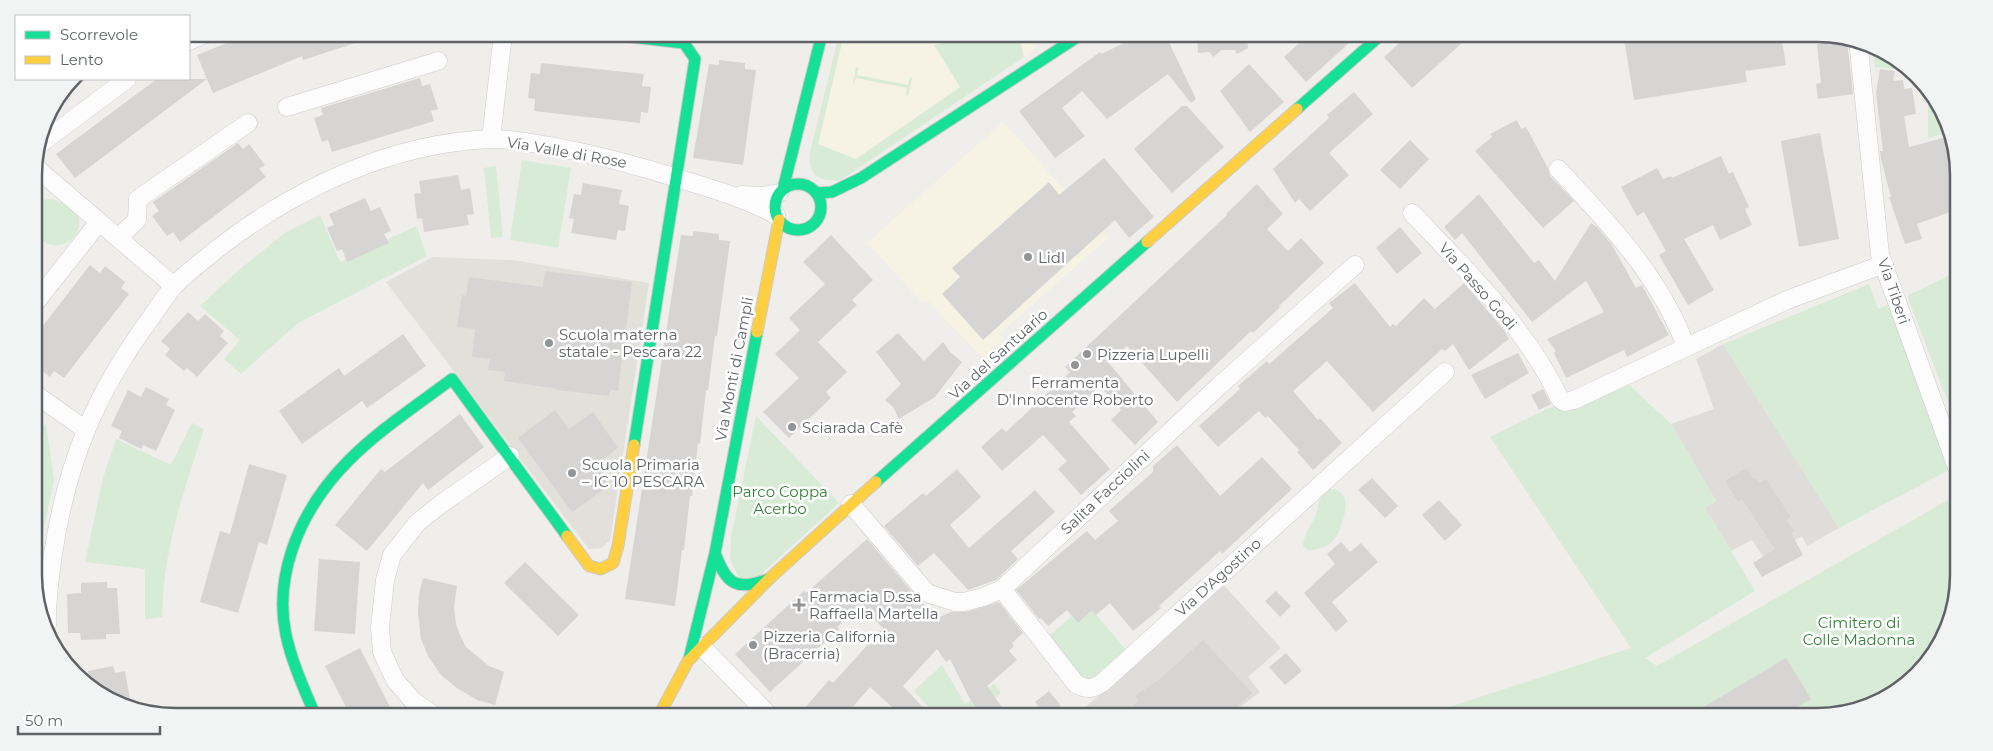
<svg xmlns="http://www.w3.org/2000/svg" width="1993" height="751" viewBox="0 0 1993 751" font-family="Montserrat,sans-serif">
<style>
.commercial{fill:#f7f3e4}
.industrial{fill:#dfddda}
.education{fill:#e2e0da}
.green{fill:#d8ebd6}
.building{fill:#d6d5d3}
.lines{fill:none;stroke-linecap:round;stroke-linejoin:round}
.street-casing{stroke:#cbcccc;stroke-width:19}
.fast-casing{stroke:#cacacb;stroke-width:13}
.slow-casing{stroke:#cacacb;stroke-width:13}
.street{stroke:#fdfcfc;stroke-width:18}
.fast{stroke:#16e098;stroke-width:11}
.slow{stroke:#ffcf43;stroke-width:11}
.poi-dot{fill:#919496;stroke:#fff;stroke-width:2}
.labels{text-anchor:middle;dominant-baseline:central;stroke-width:5;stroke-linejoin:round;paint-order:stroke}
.street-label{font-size:15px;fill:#5f6368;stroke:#fff}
.poi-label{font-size:15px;fill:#5f6368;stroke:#fff;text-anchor:start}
.park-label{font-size:15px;fill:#348238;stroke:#fff}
.rim{fill:none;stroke:#5f6368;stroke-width:2.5}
</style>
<rect width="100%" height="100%" fill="#efeeea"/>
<path class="commercial" d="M839,34H1033L1036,48L841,180L821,179L812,170L810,163V152Z
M1003,122L1108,238L999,334L1004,340L984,359L927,300L923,303L867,243Z"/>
<path class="industrial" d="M1723,344L1839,528L1807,546L1802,536L1764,558L1752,540L1731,551L1705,508L1716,501L1671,424L1714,409L1696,359Z
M1222,583L1281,648L1248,677L1260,692L1227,717H1075Z"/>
<path class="education" d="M433,257L513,260L649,283L610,540L601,548L589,549L386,282Z"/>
<path class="green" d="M839,34H844L818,144L856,159L960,87L934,45L986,34H1019L1024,57L841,180C819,182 808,176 810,152Z
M1872,48L1924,82V83L1903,70L1875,67Z
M856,67L858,68L857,75L908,85L910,77L912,78L908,96L906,95L907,88L856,78L853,85Z
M1928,90L1947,133L1928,138Z
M522,160L571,168L558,248L510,240Z
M496,166L503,237L491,238L484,168Z
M49,199C63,200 83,211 79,228C76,241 56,251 45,242C41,239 36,235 34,230C33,224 34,214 34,207L42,200Z
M320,215L340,262L416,226L427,256L298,323L241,374L224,359L240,340L200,306L240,269L286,232Z
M1958,271L1959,430L1907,296Z
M1869,284L1878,309L1890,304L1951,469L1839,528L1723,344Z
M1627,383L1671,424L1716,501L1705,508L1755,591L1645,658L1657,666L1948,500L1959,527V575L1952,621L1904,688L1826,717H1418L1631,648L1490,437L1549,408Z
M756,416L839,503L760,575L740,580L730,559L731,537Z
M46,423L54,480L36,567V436Z
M192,423L204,429C188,477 172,525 165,575C163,589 163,603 162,617L145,619V569L85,562L103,478L116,439L171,465Z
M1328,489H1335C1338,491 1342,493 1344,497C1349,506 1340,534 1333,541C1326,548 1317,550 1308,550L1303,546C1304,534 1310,527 1315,517C1320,505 1316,500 1328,489Z
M1088,605L1125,649L1093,679H1083L1049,636L1072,616Z
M942,665L965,704L994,684L1001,693L971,717H938L914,691Z"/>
<path class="building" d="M249,34H374V37L303,60L302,56L213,93L207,79L75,178L56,154L157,79H207L197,55Z
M1143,34H1165L1196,99L1191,103L1168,74L1107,119L1082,91L1062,108L1085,136L1055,158L1019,111L1100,52L1101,54Z
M1197,34H1247L1248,48L1237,54L1235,50H1222L1213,57L1210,52L1198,53Z
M1309,34H1359L1306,82L1284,57Z
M1409,34H1472L1412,88L1384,57Z
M1656,34H1781L1786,65L1745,71L1747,82L1634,100L1624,39Z
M1847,41L1853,94L1818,99L1816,84L1821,83L1817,44Z
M719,60L745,63V69L756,70L743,165L693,158L709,64L719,65Z
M541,63L644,74L642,86L651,87L648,113L641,112L640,123L534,111L535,99L528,98L531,73L540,74Z
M1249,64L1284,102L1250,132L1220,91Z
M1880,69L1895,71L1893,81L1903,80L1904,89L1912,88L1916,114L1904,116L1909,147L1947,137L1958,178V209L1917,224L1922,239L1905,244L1889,197H1891L1881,159L1880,151H1883L1876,93Z
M420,78L422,86L430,84L438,109L431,111L434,121L332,152L328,140L322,142L314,118L323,115L321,108Z
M1354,92L1373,114L1329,153L1349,175L1310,211L1299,199L1295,203L1273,169L1329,118L1327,115Z
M1182,106H1187L1224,147L1172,193L1134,149Z
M1517,120L1521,129L1526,127L1548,168L1550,176L1574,201L1543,228L1475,151L1492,137L1490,134Z
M1820,133L1839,239L1799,247L1781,141Z
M1410,140L1429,159L1400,189L1380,170Z
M238,143L243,149L249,144L265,165L259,169L266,177L180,242L173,232L167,236L152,216L159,211L153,202Z
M1721,156L1729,174L1733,172L1749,207L1745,209L1752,225L1720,240L1713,225L1684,239L1714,290L1688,305L1659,255L1666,251L1644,212L1637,216L1621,187L1657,168L1663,179L1671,176L1672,178Z
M1104,158L1154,217L1129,238L1115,220L983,340L942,294L960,277L952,268L1049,182L1059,195Z
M458,175L461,190L470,188L474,214L467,215L469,225L424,232L422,218L417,219L414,194L421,193L419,181Z
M583,183L622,190L619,204L629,206L625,231L618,230L616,240L571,233L574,219L569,218L574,194L581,195Z
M1257,184L1283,214L1267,229L1288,251L1301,238L1324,263L1279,306L1280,307L1253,333L1251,331L1177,402L1127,346L1108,362L1158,422L1135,445L1111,420L1121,410L1100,386L1072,412L1076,416L1069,422L1110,469L1081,495L1058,469L1067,461L1043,435L1002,471L981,447L1002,428L1006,432L1070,372L1065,367L1227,215L1226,214Z
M1479,194L1534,263L1539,260L1555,281L1591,223L1597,227L1612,245L1636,288L1642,285L1669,335L1627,357L1624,350L1566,378L1554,353L1556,351L1547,339L1604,312L1586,281L1532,322L1462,233L1455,240L1444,227Z
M365,198L371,211L380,207L391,231L384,234L389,243L347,262L342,249L337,251L327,228L334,225L329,214Z
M1400,227L1422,253L1397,274L1376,248Z
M693,231L719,234V240L730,241L717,336H715L708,390H706L700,444L698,443L692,496H690L684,550H682L675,606L625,599L681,235L693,236Z
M831,235L873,280L852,300L857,305L818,342L847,372L826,392L831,398L789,438L763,412L799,378L775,354L800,330L789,318L825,284L803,262Z
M90,265L100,273L105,266L125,282L121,288L129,294L64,378L54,371L50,377L35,365V336Z
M545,271L632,282L618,391L610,390L609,396L557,390V389L504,381L505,372L488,370L490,359L472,357L475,329L457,327L462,295L466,296L469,277L543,287Z
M1355,283L1390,327L1393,324L1396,326L1424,298L1435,309L1464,283L1504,330L1509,339L1469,370L1453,344L1445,351L1442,349L1373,412L1327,361L1293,391L1318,420L1320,418L1342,443L1313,470L1297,452L1299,450L1268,416L1265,418L1259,411L1218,447L1199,426L1240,389L1238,386L1267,361L1269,364L1333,308L1329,303Z
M188,312L198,321L205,314L224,331L220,336L228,343L197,377L187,368L184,371L165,355L170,349L161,341Z
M898,333L924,361L943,342L950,352L962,362L935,397L899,419L893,407L885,400L901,384L876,352Z
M403,334L426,366L367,408L362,401L302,444L279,411L339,368L344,376Z
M1518,353L1529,373L1485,399L1471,375Z
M146,387L169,399L166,405L175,410L156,451L143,445L141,449L119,438L122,431L111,426L128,390L141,397Z
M1543,389L1551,404L1539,410L1531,395Z
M555,410L569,429L593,412L618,448L595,465L610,485L572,512L518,438Z
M460,414L484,447L428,490L423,483L367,551L335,525L381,469L385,472Z
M1177,445L1220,496L1262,457L1292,489L1222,554L1220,551L1159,606L1161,608L1133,631L1110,603L1096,615L1092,610L1078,623L1067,610L1048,626L1041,618L1039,619L1016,590L1087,531L1095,540L1118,521L1109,511L1153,472V466Z
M249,464L287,475L267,545L259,542L238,613L200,602L220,531L230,534Z
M1746,468L1753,479L1755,477L1759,484L1766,479L1791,517L1786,520L1794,531L1791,533L1803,555L1762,577L1753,563L1775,549L1742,499L1738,502L1725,481Z
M957,469L981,497L950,525L969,548L1035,490L1055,512L1011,551L1018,559L996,580L968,590L934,553L918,566L884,526L923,493L926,496Z
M1372,478L1398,506L1385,518L1358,490Z
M1439,500L1462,525L1445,541L1422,515Z
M867,539L919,600L938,618L950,612H966L999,602L1023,633L1012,643L1014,646L1009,651L1017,660L987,686L1009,717H983L970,699L950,659L946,662L937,649L903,686L932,717H903L870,687L844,717H811L803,710L829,680L833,683L883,628L861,606L837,627L839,629L770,692L735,654L804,591L806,593Z
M1341,542L1350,552L1361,543L1378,562L1332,602L1348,621L1336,632L1304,593L1335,564L1327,554Z
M319,559L360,562L355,634L314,631Z
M525,562L579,615L558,636L504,583Z
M423,578L457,586L454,607L456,624L460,635L466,647L477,656L489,666L504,672L495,705L477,700L457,688L441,675L428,656L421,639L418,613L419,594Z
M107,582V588H117L120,634H106V639L81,640L80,633H68L67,594L81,593V583Z
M1276,591L1291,606L1280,617L1265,601Z
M1203,640L1252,693L1225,717H1118L1139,701L1135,696L1160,679Z
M360,648L395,717H351L325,666Z
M1286,653L1302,671L1285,685L1269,667Z
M1786,658L1811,699L1781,717H1687Z
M113,666L115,673L125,671L132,710L90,683L88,671Z
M1049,691L1061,706L1046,717L1035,702Z"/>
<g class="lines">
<defs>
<path id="street" d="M1858,40L1880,255L1959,473
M189,41L205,34
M287,107L438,61
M491,139L503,34
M40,144L127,79
M34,166L174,286
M1558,169C1608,222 1661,278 1686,347
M742,195L763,196L779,193
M1412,213C1466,270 1526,327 1560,399L1565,402L1574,400L1787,300L1884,264
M118,238L137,220L138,199L248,123
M35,303L99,222
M35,394L86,430
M851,504L927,593L955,602H964L983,597L1002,589L1219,386L1355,265
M1002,589L1076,684C1087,690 1093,689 1102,683L1445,372
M47,625C46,602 50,577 53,554C67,462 95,394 150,319C158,308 165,296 174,286C187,272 203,261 217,249C294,189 391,143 490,139C511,138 535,144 556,147C598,155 639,166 680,179C713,189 745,198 776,215
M702,647L771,717
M436,717L413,701L395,680L382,652L380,627L385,580L392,555L417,523L441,504L510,456"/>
<path id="fast" d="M605,34L684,43L695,59L634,445
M1297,109L1382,34
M775 207a23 23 0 1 1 46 0a23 23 0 1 1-46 0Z
M783,189L822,34
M817,193L832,192L861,178L1082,34
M876,482L1147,242
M715,553C727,585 736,591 769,579
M689,659L715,553L757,332
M316,717C305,691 292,663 286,635C280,607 283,577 292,550C320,467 386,428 452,379L567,536"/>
<path id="slow" d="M1147,242L1297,109
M757,332L779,220
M567,536L589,566L601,569L613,563L618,546L634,445
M658,717L688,661L769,579L876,482"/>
</defs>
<use href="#street" class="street-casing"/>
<use href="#fast" class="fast-casing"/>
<use href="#slow" class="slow-casing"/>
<use href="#street" class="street"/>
<use href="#fast" class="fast"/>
<use href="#slow" class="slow"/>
</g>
<g class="poi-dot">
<circle cx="1028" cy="257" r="5"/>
<circle cx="549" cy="343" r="5"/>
<circle cx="1087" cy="354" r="5"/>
<circle cx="1075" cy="365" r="5"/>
<circle cx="792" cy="427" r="5"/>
<circle cx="572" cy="473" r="5"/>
<path d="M796.5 597.5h5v5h5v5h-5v5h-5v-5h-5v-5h5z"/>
<circle cx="753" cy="645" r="5"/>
</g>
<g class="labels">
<g class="street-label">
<text transform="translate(567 152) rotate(10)">Via Valle di Rose</text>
<text transform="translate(1478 286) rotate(49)">Via Passo Godi</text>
<text transform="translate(1894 291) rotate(71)">Via Tiberi</text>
<text transform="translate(998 354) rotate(-42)">Via del Santuario</text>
<text transform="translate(734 369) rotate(-79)">Via Monti di Campli</text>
<text transform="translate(1105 492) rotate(-43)">Salita Facciolini</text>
<text transform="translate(1218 577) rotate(-42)">Via D'Agostino</text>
</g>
<g class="poi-label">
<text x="1038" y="257">Lidl</text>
<text x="559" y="334">Scuola materna<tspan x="559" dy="17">statale - Pescara 22</tspan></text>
<text x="1097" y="354">Pizzeria Lupelli</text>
<text x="1075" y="382" text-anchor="middle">Ferramenta<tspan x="1075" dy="17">D'Innocente Roberto</tspan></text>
<text x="802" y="427">Sciarada Cafè</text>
<text x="582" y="464">Scuola Primaria<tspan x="582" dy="17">– IC 10 PESCARA</tspan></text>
<text x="809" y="596">Farmacia D.ssa<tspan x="809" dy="17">Raffaella Martella</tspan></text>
<text x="763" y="636">Pizzeria California<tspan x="763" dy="17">(Bracerria)</tspan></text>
</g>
<g class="park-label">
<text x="780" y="491">Parco Coppa<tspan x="780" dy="17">Acerbo</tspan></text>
<text x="1859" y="622">Cimitero di<tspan x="1859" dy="17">Colle Madonna</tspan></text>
</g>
</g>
<path d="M0 0H1993V751H0ZM175 42H1817A133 133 0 0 1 1950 175V575A133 133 0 0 1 1817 708H175A133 133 0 0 1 42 575V175A133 133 0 0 1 175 42Z" fill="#f2f3f3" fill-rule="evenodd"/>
<path class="rim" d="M175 42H1817A133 133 0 0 1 1950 175V575A133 133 0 0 1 1817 708H175A133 133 0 0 1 42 575V175A133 133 0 0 1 175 42Z"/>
<rect x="15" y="15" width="175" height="65" fill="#ffffff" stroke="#bfc1c3"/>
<rect x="25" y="31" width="25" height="8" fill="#16e098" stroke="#bfc1c3"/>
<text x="60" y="40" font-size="15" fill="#5f6368">Scorrevole</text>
<rect x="25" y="56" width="25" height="8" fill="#ffcf43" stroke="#bfc1c3"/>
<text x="60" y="65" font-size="15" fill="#5f6368">Lento</text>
<path d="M18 726v8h142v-8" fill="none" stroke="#5f6368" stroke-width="2.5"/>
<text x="25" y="726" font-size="15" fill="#5f6368" stroke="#ffffff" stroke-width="4" paint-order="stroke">50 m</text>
</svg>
